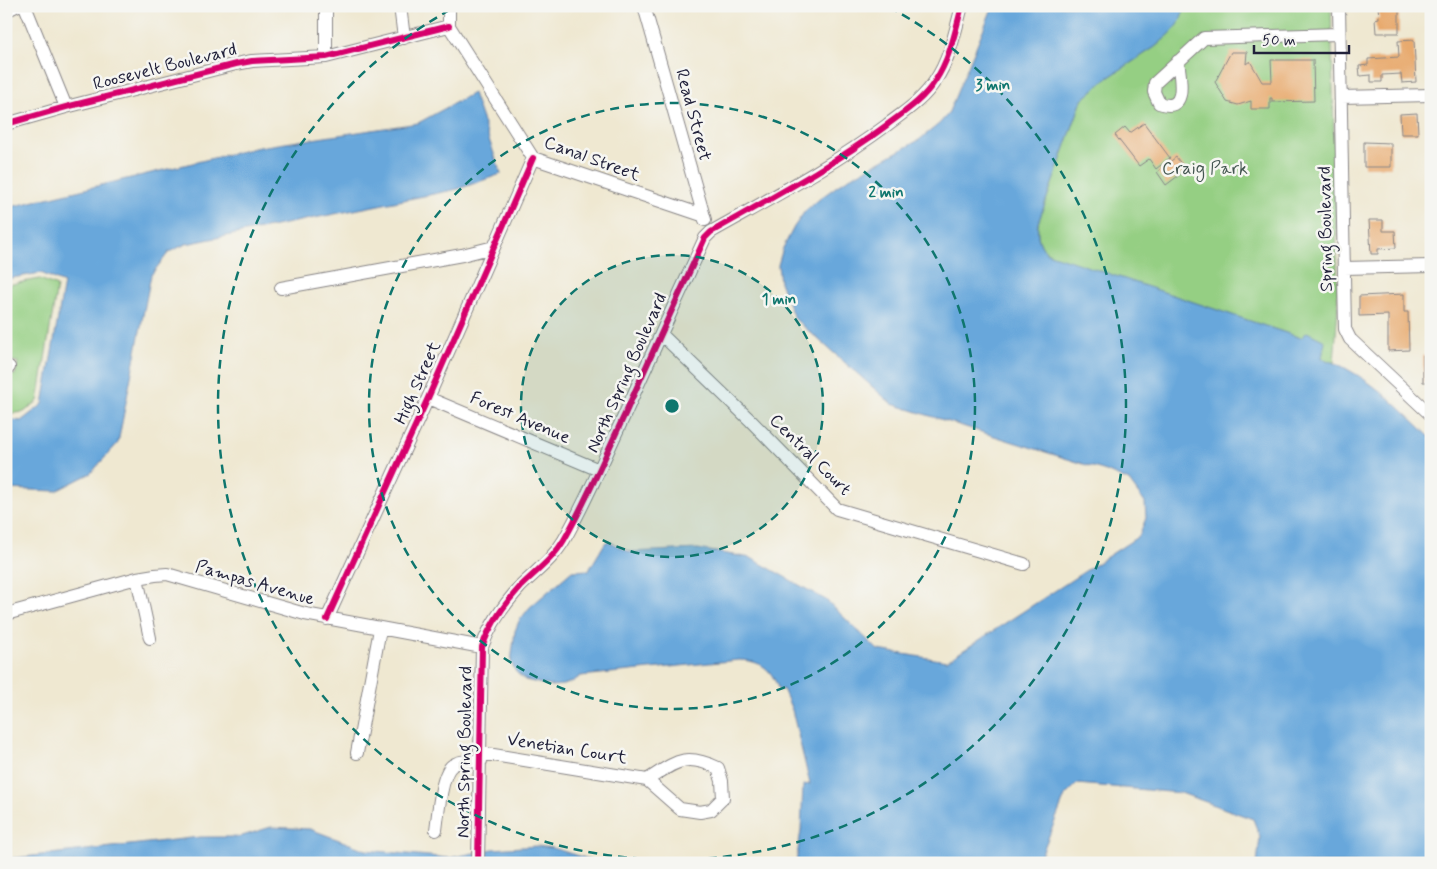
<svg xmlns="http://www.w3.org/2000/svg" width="1437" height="869" viewBox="0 0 1437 869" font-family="Mynerve,sans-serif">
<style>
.green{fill:#95cf83;stroke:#5c785f}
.water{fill:#68a7db;stroke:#45648b}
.building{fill:#e8aa6e}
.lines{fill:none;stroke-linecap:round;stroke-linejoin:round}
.minor-casing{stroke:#888586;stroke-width:14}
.minor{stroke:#fff;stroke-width:12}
.cycleway-casing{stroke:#f6f6f2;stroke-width:9}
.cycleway{stroke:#d6006c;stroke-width:6}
.ring{fill:none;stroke:#0f766e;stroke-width:2.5;stroke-dasharray:9 6}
.labels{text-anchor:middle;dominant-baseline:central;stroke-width:5;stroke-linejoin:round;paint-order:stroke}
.street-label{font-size:18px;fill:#22223b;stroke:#f6f6f2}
.park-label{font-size:18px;fill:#445651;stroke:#f6f6f2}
.centre{fill:#0f766e;stroke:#f6f6f2;stroke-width:2.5}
.ring-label{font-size:15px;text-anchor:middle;font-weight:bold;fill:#0f766e;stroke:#f6f6f2;stroke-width:5;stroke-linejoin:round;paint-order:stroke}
</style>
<rect width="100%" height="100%" fill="#f6f6f2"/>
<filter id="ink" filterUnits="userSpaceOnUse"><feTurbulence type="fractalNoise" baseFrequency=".02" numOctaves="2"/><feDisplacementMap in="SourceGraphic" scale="10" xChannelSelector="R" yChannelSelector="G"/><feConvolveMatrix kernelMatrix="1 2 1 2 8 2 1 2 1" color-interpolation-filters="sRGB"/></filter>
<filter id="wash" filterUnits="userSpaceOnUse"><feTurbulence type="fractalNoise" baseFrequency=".0096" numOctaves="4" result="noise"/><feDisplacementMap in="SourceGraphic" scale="20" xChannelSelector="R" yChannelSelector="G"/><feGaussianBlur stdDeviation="1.12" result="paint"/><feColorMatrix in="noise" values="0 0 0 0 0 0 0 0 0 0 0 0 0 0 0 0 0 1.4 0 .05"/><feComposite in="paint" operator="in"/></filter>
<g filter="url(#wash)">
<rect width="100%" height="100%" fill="#efe8d1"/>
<path class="green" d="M1186,6H1331L1338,307L1334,363L1321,358L1307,332L1301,338L1054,256C1039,250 1037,238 1038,223L1082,100L1106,79L1155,47L1170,34L1178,25Z
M40,279L57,286L38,401L24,412L6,414V373L15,375L18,362L6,360V285Z"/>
<path class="water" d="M993,6H1186L1178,25L1170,34L1155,47L1106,79L1082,100L1038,223C1037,236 1038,244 1047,253L1301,338L1307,332L1325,341L1322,358C1330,362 1339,364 1347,369C1379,386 1405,413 1431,438V863H1257L1260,837L1253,819L1181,793L1077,784L1065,796L1038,863H796L801,830L803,785L810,784L792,710L783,689L779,691C772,669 762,661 739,660L581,676L572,682L563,685L551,686L525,680L516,672L511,662L515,631L519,621L530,607L572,571L589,570L605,543L608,541L630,552L698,549L751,558L826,600L878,650L947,661L1139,536L1146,518L1145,503L1129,481L1106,471L892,404L794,318L780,282L778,265L783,248L794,227L805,211L822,197L844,181L919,140L939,124L948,114Z
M473,93L501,174L458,189L186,244L169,252L151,275L118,443L91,473L56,491L6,489V419L21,421L43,404L64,283L41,273L6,279V208L259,147L418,123Z
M271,827L310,829L366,850L449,858L493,849L537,846L553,848L601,863H6V859L200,837H239Z"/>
<g id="blocks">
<path class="building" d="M1378,6H1399V33H1376L1375,19L1379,18Z
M1414,40L1416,82L1402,83L1401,74L1382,75V82H1371V75L1360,76L1359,66L1368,65V59L1399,57L1398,41Z
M1231,52H1247L1246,64L1250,61L1262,82H1272L1271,60H1313L1314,101L1272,102V98H1270V109H1251V101L1238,105L1227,102L1215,82Z
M1417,113L1418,134H1401L1400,114Z
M1144,123L1170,158L1156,169L1149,159L1139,166L1115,135L1125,127L1130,133Z
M1364,142L1391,143V167H1364Z
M1176,157L1186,170L1166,185L1157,172Z
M1369,220H1383V231H1395L1396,248L1378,249V254H1371Z
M1404,294V312H1408L1409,350L1388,351V315L1359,316V296Z
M1423,355H1431V382H1423Z"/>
</g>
</g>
<g filter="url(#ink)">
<use href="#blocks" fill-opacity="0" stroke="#888586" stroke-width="1"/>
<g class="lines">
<defs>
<path id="minor" d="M25,6L66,107
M326,6V57
M400,6L404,38
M449,6V26
M644,6L705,220
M1339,6L1345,329L1350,339L1431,415
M6,11L16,6
M449,26L533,158L702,215
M1178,61C1180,77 1189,114 1159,103L1154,92L1155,83L1204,38L1339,34
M1341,97L1431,95
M6,124L66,107L236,64L252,61L326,57L449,26
M1344,268L1431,266
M281,288L462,255L494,247
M661,334L751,421L837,509L1024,564
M6,366L9,367
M428,398L599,470
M137,578L150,638
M6,614L137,578L155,575L167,574L305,614L482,647
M327,619L428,398L533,158
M357,753L380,629
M481,753L647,780L680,809L700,812L711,810L723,798L722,781L718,768C684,752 676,762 647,780
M436,830C438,816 441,772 453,765C461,760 471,761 481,761
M478,863L482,647C490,624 503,606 520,587C535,572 553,559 564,540C587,500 605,456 625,414C651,355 678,297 705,238L711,232C771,198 832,166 887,125C904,112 923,100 935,81C950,59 955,32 962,6"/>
</defs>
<use href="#minor" class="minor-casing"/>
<use href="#minor" class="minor"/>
<defs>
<path id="cycleway" d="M6,124L66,107L236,64L252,61L326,57L449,26
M327,619L428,398L533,158
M478,863L482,647C490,624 503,606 520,587C535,572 553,559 564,540C587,500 605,456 625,414C651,355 678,297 705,238L711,232C771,198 832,166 887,125C904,112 923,100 935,81C950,59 955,32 962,6"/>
</defs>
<use href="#cycleway" class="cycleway-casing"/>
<use href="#cycleway" class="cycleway"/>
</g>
</g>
<circle cx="672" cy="406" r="151" fill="#0f766e" fill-opacity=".12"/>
<g class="ring">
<circle cx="672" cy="406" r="151"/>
<circle cx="672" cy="406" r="303"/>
<path d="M889 7A454 454 0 1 1 455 7"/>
</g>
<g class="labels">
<g class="street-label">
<text transform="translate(165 67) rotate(-14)">Roosevelt Boulevard</text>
<text transform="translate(693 115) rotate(75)">Read Street</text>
<text transform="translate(592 159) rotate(20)">Canal Street</text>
<text transform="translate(1326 229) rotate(-91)">Spring Boulevard</text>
<text transform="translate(627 373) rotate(-66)">North Spring Boulevard</text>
<text transform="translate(418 383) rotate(-66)">High Street</text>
<text transform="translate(520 418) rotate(23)">Forest Avenue</text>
<text transform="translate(810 455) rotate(45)">Central Court</text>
<text transform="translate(255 583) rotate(16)">Pampas Avenue</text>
<text transform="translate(567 749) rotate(9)">Venetian Court</text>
<text transform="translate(465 752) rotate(-89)">North Spring Boulevard</text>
</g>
<g class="park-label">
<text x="1205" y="169">Craig Park</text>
</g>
</g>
<circle cx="672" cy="406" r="8" class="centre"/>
<g class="ring-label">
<text x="993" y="90">3 min</text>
<text x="886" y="197">2 min</text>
<text x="779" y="304">1 min</text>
</g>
<rect width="1437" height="869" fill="none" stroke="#f6f6f2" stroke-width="25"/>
<path d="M1254 45v8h95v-8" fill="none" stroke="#22223b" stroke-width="2.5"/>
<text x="1262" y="45" font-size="15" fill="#22223b" stroke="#f6f6f2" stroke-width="4" paint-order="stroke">50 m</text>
</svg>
